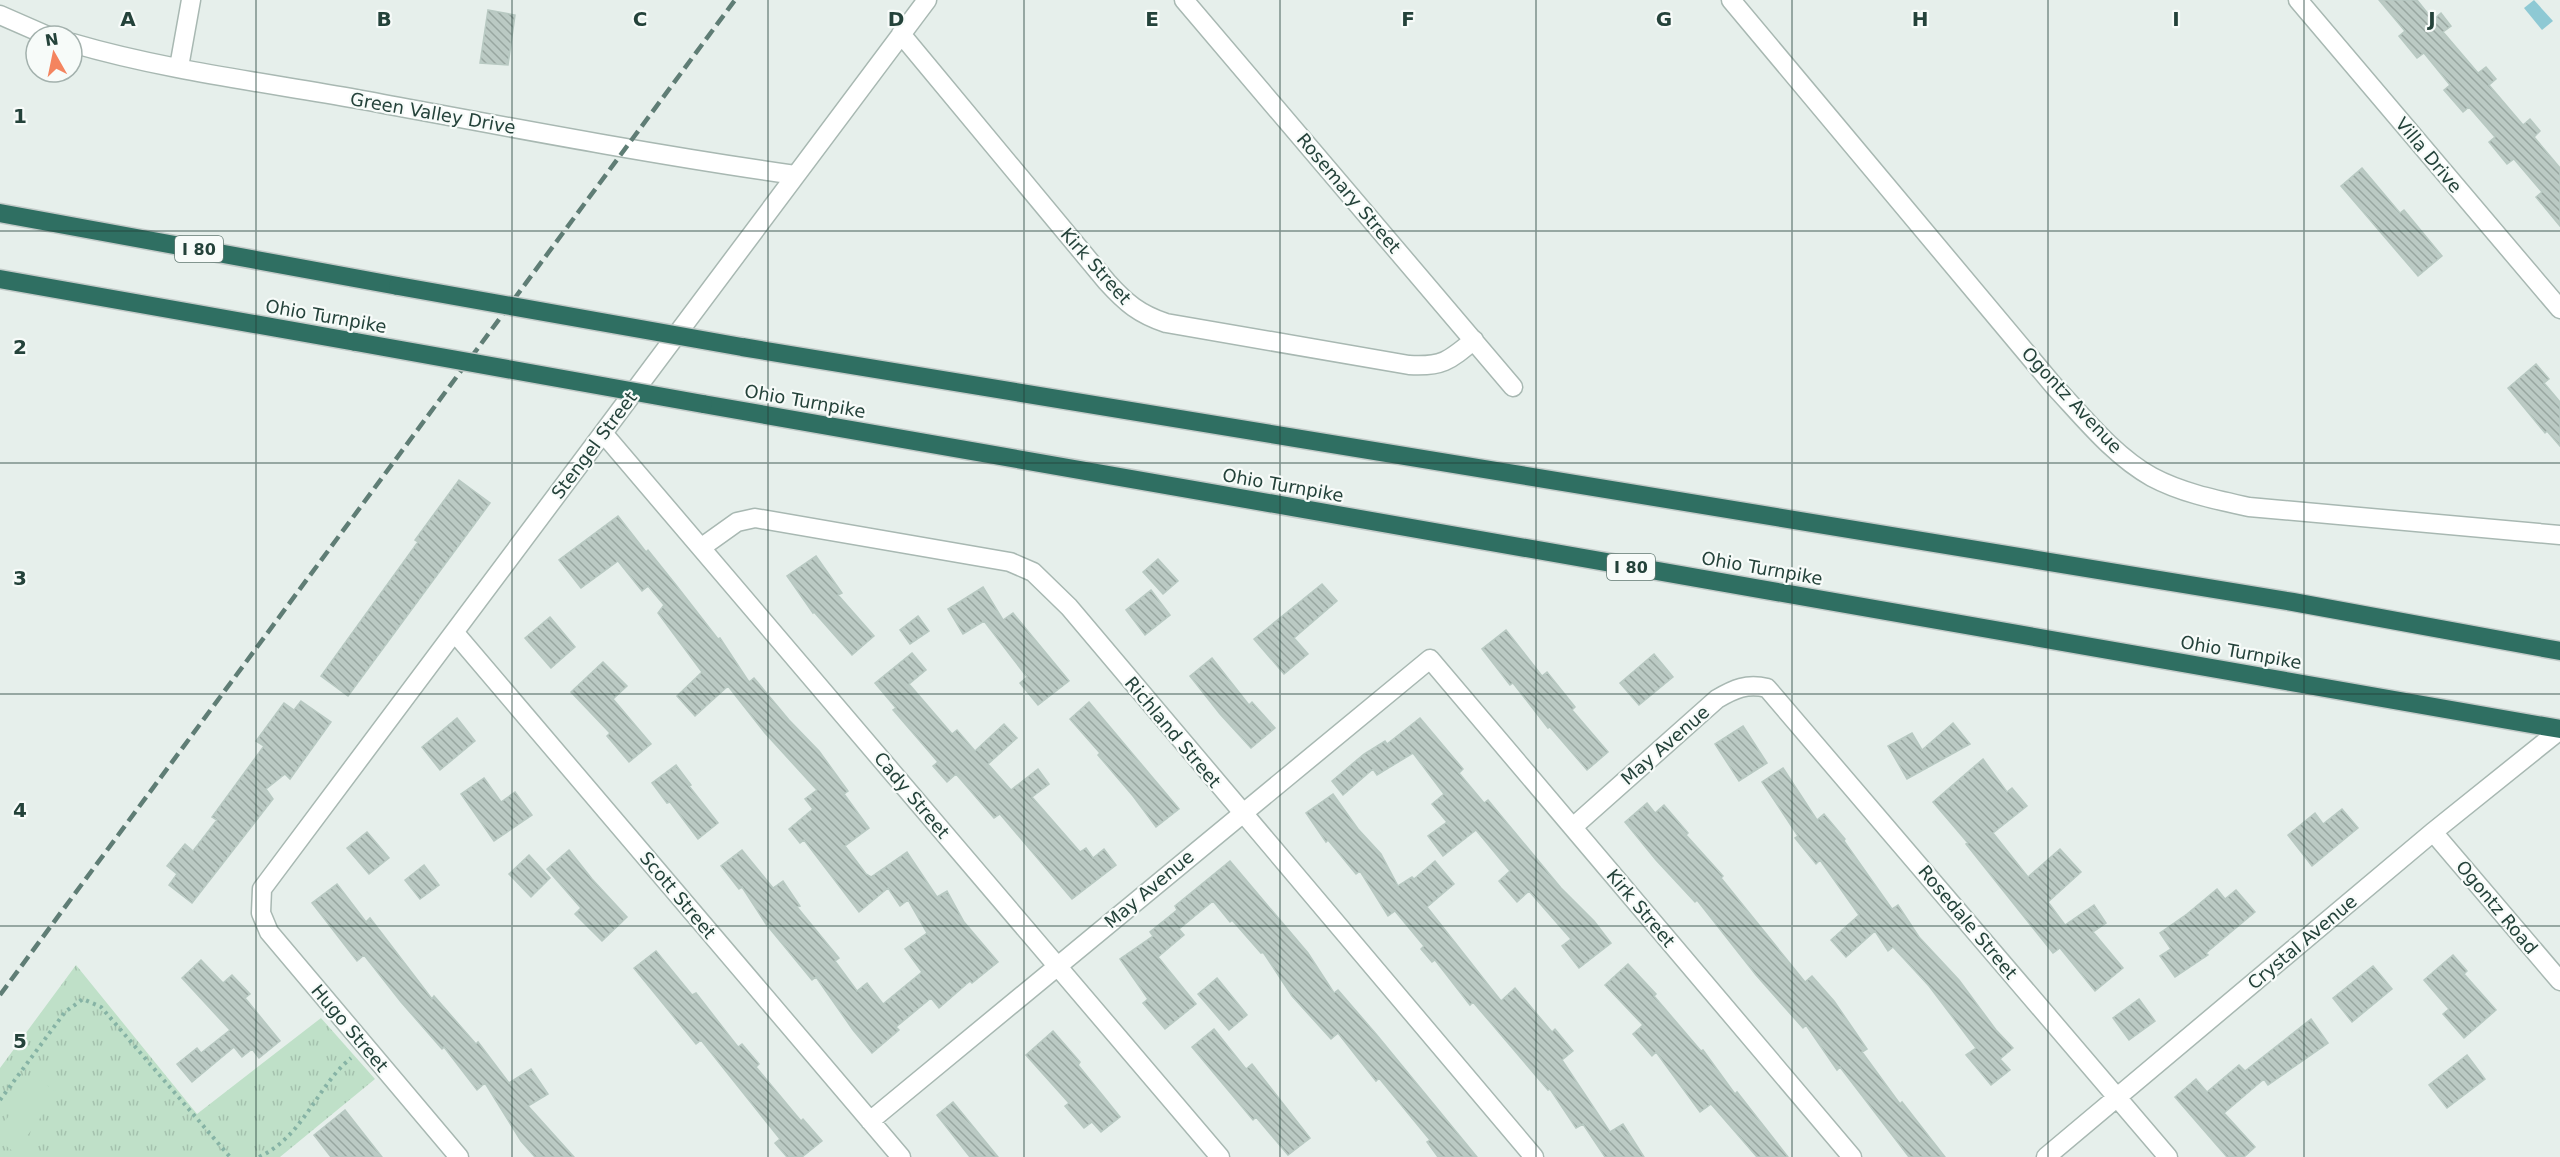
<svg xmlns="http://www.w3.org/2000/svg" width="2560" height="1157" viewBox="0 0 2560 1157" font-family="'DejaVu Sans',sans-serif">
<style>
.grass{fill:url(#grass-tufts)}
.pitch{fill:#bfe0c8}
.water{fill:#8ec9d4}
.building{fill:url(#building-back-hatch);stroke:#b8c9c2;stroke-width:1.5}
.lines{fill:none;stroke-linecap:round;stroke-linejoin:round}
.minor-casing{stroke:#a8b8b2;stroke-width:21}
.motorway-casing{stroke:#c2cac8;stroke-width:21}
.path{stroke:#86b3a5;stroke-width:4;stroke-dasharray:3 4.5;stroke-linecap:butt}
.minor{stroke:#fff;stroke-width:18}
.motorway{stroke:#2f6f62;stroke-width:18}
.rail{stroke:#5f7d75;stroke-width:4.5;stroke-dasharray:12 6;stroke-linecap:butt}
.motorway-bridge-casing{stroke:#c2cac8;stroke-width:21;stroke-linecap:butt}
.motorway-bridge{stroke:#2f6f62;stroke-width:18}
.grid{fill:none;stroke:#24423a;stroke-width:1.5;stroke-opacity:0.55}
.labels{text-anchor:middle;dominant-baseline:central;stroke-width:4.5;stroke-linejoin:round;paint-order:stroke}
.shield{fill:#f7fbf9;stroke:#637a73;stroke-width:1.5}
.shield-label{font-size:16px;font-weight:bold;fill:#24423a}
.street-label{font-size:18px;fill:#24423a;stroke:#f7fbf9}
.grid-label{font-size:20px;text-anchor:middle;font-weight:bold;fill:#24423a;stroke:#f7fbf9;stroke-width:4.5;stroke-linejoin:round;paint-order:stroke}
</style>
<defs>
<pattern id="grass-tufts" width="24" height="20" patternUnits="userSpaceOnUse" patternTransform="scale(1.5)"><rect width="24" height="20" fill="#bfe0c8"/><path d="M3 7l-1-3M5 7V3M7 7l1-3M15 17l-1-3M17 17v-4M19 17l1-3" fill="none" stroke="#a4c1ad"/></pattern>
<pattern id="building-back-hatch" width="6" height="6" patternUnits="userSpaceOnUse" patternTransform="scale(1.5)"><rect width="6" height="6" fill="#bbcac4"/><path d="M-1 5l2 2M0 0l6 6M5-1l2 2" fill="none" stroke="#98a6a0"/></pattern>
</defs>
<rect width="100%" height="100%" fill="#e6efeb"/>
<path class="grass" d="M76,965L197,1114L321,1018L375,1079L280,1157H0V1068Z"/>
<path class="pitch" d="M37,1078L58,1093L15,1153L0,1141V1128Z"/>
<path class="water" d="M2534,0L2553,21L2542,30L2524,8Z"/>
<path class="building" d="M2379,0H2417L2433,20L2441,13L2451,26L2443,32L2478,73L2486,67L2496,79L2489,85L2523,125L2530,119L2540,131L2534,137L2560,168V226L2536,197L2542,192L2514,159L2507,164L2489,142L2495,137L2469,107L2463,112L2444,90L2450,85L2424,53L2417,58L2399,36L2405,31Z
M488,10L515,15L508,65L480,63Z
M2362,168L2400,213L2404,210L2442,256L2418,276L2341,186Z
M2536,364L2549,379L2544,383L2560,402V446L2547,431L2545,433L2508,388Z
M459,480L490,503L348,696L321,676L418,542L415,540Z
M618,516L646,552L648,550L676,585L718,639L720,638L749,682L754,678L789,720L819,751L848,791L844,794L869,828L845,846L866,874L871,877L907,852L937,897L947,891L964,922L998,962L972,983L970,981L939,1008L931,998L896,1027L899,1030L872,1053L853,1030L816,977L812,980L766,924L742,887L739,889L721,866L742,850L773,888L783,881L800,906L797,907L839,958L835,961L857,991L867,983L883,1004L922,972L905,949L927,933L908,900L900,906L888,888L859,912L804,840L800,843L789,829L813,809L805,799L817,790L765,733L728,686L695,716L677,696L702,672L658,613L664,605L648,586L642,591L618,561L581,588L559,560Z
M816,556L842,593L838,595L874,636L852,655L814,612L813,613L787,576Z
M1158,559L1178,581L1163,594L1143,572Z
M1322,584L1337,601L1294,638L1308,654L1284,674L1254,639Z
M983,587L1003,620L1013,613L1069,681L1038,705L1020,683L1027,677L984,621L963,634L948,609Z
M1151,590L1170,615L1145,635L1126,610Z
M918,616L929,631L910,644L900,630Z
M550,617L575,647L551,668L525,638Z
M1506,630L1542,676L1547,672L1575,707L1572,710L1608,752L1587,770L1550,727L1548,728L1513,683L1510,685L1482,649Z
M912,653L926,670L909,684L952,734L957,730L975,751L1004,724L1017,738L988,764L1011,790L1038,769L1049,784L1032,797L1080,852L1086,848L1093,858L1104,849L1116,865L1072,899L1000,814L994,818L956,774L947,782L933,766L938,762L893,710L896,708L875,683Z
M1654,654L1673,677L1639,705L1620,683Z
M1212,658L1249,705L1252,702L1275,728L1251,748L1220,714L1190,676Z
M603,662L627,686L613,699L651,744L629,762L607,736L610,733L571,692Z
M301,701L331,722L290,779L285,774L266,789L273,799L192,903L169,885L177,874L167,866L185,844L193,851L217,820L212,817L264,746L256,741L284,703L294,710Z
M1089,702L1179,809L1156,827L1133,796L1098,755L1100,753L1070,719Z
M457,718L475,741L440,770L422,747Z
M1420,718L1463,769L1459,773L1484,803L1488,800L1561,888L1594,921L1611,943L1579,968L1562,946L1571,939L1529,891L1517,902L1499,881L1510,871L1476,830L1443,856L1428,836L1447,822L1432,804L1444,794L1413,753L1377,775L1373,769L1343,795L1332,781L1364,754L1385,741L1387,744Z
M1953,723L1970,744L1907,779L1888,746L1912,733L1922,750Z
M1743,726L1767,763L1739,781L1715,744Z
M1983,759L2007,792L2012,788L2027,806L1993,833L2028,877L2060,849L2081,872L2048,902L2065,925L2094,905L2106,923L2093,932L2123,968L2095,991L2060,948L2053,953L1966,844L1968,843L1933,802Z
M676,765L691,785L689,786L718,823L698,839L670,802L667,803L652,783Z
M1783,768L1817,820L1824,814L1845,839L1844,841L1892,909L1898,905L1919,937L1959,980L1996,1030L2013,1048L2000,1059L2010,1070L1991,1085L1966,1055L1976,1048L1929,986L1893,947L1888,951L1875,931L1846,957L1831,940L1859,915L1820,860L1816,864L1795,838L1798,836L1762,782Z
M484,778L501,802L515,792L532,815L494,841L461,794Z
M1333,794L1358,829L1381,854L1398,886L1412,877L1414,879L1435,861L1454,884L1427,907L1501,1001L1515,988L1552,1032L1555,1029L1573,1051L1562,1060L1610,1132L1623,1124L1644,1157H1605L1583,1124L1576,1128L1550,1089L1548,1090L1473,1002L1470,1005L1435,960L1432,962L1421,949L1424,946L1395,911L1388,916L1360,871L1356,874L1328,840L1326,842L1306,813Z
M1647,803L1655,813L1664,805L1688,833L1686,835L1723,876L1721,878L1805,982L1812,976L1834,1001L1867,1049L1862,1052L1900,1104L1902,1102L1945,1157H1909L1840,1067L1837,1070L1806,1025L1803,1028L1756,975L1697,900L1695,902L1656,860L1625,822Z
M2342,809L2358,828L2312,866L2288,835L2315,813L2323,824Z
M367,832L389,858L369,874L347,848Z
M569,850L592,879L627,917L602,941L575,914L581,908L547,869Z
M529,855L550,878L531,897L509,874Z
M1230,861L1308,953L1334,993L1338,990L1376,1034L1477,1157H1438L1427,1142L1430,1140L1379,1078L1376,1081L1338,1033L1331,1039L1292,996L1263,952L1261,953L1232,920L1230,922L1213,901L1179,929L1184,935L1158,957L1196,1004L1165,1029L1143,1003L1148,999L1120,959L1153,936L1150,932L1177,910L1175,906Z
M424,865L439,885L420,899L405,880Z
M337,884L366,922L370,918L432,999L434,996L476,1044L478,1042L509,1083L531,1069L548,1094L528,1106L574,1157H535L521,1141L485,1083L477,1090L444,1047L442,1049L401,1002L364,955L357,961L312,903Z
M2217,889L2225,899L2236,890L2255,912L2206,953L2208,955L2175,977L2160,956L2171,949L2160,933L2187,914Z
M656,951L692,995L696,993L738,1047L742,1044L759,1064L756,1067L801,1121L803,1119L822,1141L802,1157H787L775,1143L780,1139L701,1040L696,1044L634,968Z
M2453,955L2467,971L2464,974L2496,1010L2464,1038L2443,1014L2449,1009L2424,980Z
M201,960L223,983L232,975L250,994L245,998L280,1041L259,1058L252,1049L242,1057L234,1047L192,1082L177,1064L197,1048L201,1053L230,1030L182,978Z
M1628,964L1656,994L1654,996L1701,1051L1703,1050L1735,1094L1737,1092L1788,1157H1757L1711,1104L1700,1112L1656,1052L1652,1056L1633,1034L1643,1025L1605,985Z
M2373,966L2392,989L2352,1022L2333,998Z
M1217,978L1247,1015L1229,1030L1198,994Z
M2139,999L2155,1021L2129,1040L2113,1018Z
M2311,1019L2328,1043L2268,1085L2264,1079L2224,1113L2255,1147L2244,1157H2227L2175,1097L2196,1079L2207,1092L2239,1065L2245,1071Z
M1214,1029L1246,1069L1252,1064L1310,1138L1288,1155L1256,1117L1253,1120L1192,1047Z
M1053,1031L1080,1062L1078,1065L1120,1117L1101,1132L1092,1122L1084,1128L1065,1106L1069,1103L1026,1055Z
M2467,1055L2485,1079L2447,1108L2429,1085Z
M953,1102L998,1157H970L937,1115Z
M345,1110L382,1157H331L314,1135Z"/>
<g class="lines">
<defs>
<path id="minor" d="M1184,0L1513,387
M1731,0L2054,386C2084,418 2114,456 2152,477C2182,493 2217,500 2249,507L2560,535
M2298,0L2560,309
M0,15L48,36
M901,34L1107,282C1126,303 1139,314 1166,323L1409,365C1442,367 1449,361 1474,340
M72,43C164,70 262,82 357,99C503,126 648,154 795,175
M179,67L191,0
M603,433L1220,1157
M702,547L737,522L755,518L1010,562L1033,572L1069,607L1534,1157
M455,633L901,1157
M1573,827L1717,699C1734,689 1747,683 1767,688L2168,1157
M2433,832L2560,981
M870,1121L1430,659L1852,1157
M459,1157L269,932L261,913L262,889L927,0
M2046,1157L2433,832L2560,730"/>
<path id="motorway" d="M0,213L398,286
M0,279L356,342
M742,347L2293,602L2560,651
M703,404L2560,729"/>
</defs>
<use href="#minor" class="minor-casing"/>
<use href="#motorway" class="motorway-casing"/>
<path class="path" d="M0,1100L65,1012L83,999L101,1007L230,1157
M259,1157C304,1136 316,1087 351,1058"/>
<use href="#minor" class="minor"/>
<use href="#motorway" class="motorway"/>
<path class="rail" d="M0,995L735,0"/>
<defs>
<path id="motorway-bridge" d="M398,286L742,347
M356,342L703,404"/>
</defs>
<use href="#motorway-bridge" class="motorway-bridge-casing"/>
<use href="#motorway-bridge" class="motorway-bridge"/>
</g>
<path class="grid" d="M256,0V1157M512,0V1157M768,0V1157M1024,0V1157M1280,0V1157M1536,0V1157M1792,0V1157M2048,0V1157M2304,0V1157M0,231H2560M0,463H2560M0,694H2560M0,926H2560"/>
<g class="labels">
<g class="shield">
<rect x="175" y="236" width="48" height="26" rx="4.5"/>
<rect x="1607" y="554" width="48" height="26" rx="4.5"/>
</g>
<g class="shield-label">
<text x="199" y="249">I 80</text>
<text x="1631" y="567">I 80</text>
</g>
<g class="street-label">
<text transform="translate(433 113) rotate(10)">Green Valley Drive</text>
<text transform="translate(2429 155) rotate(50)">Villa Drive</text>
<text transform="translate(1349 193) rotate(50)">Rosemary Street</text>
<text transform="translate(1096 266) rotate(48)">Kirk Street</text>
<text transform="translate(326 316) rotate(10)">Ohio Turnpike</text>
<text transform="translate(2072 400) rotate(47)">Ogontz Avenue</text>
<text transform="translate(805 401) rotate(10)">Ohio Turnpike</text>
<text transform="translate(594 445) rotate(-53)">Stengel Street</text>
<text transform="translate(1283 485) rotate(10)">Ohio Turnpike</text>
<text transform="translate(1762 568) rotate(10)">Ohio Turnpike</text>
<text transform="translate(2241 652) rotate(10)">Ohio Turnpike</text>
<text transform="translate(1173 732) rotate(50)">Richland Street</text>
<text transform="translate(1665 745) rotate(-41)">May Avenue</text>
<text transform="translate(912 795) rotate(50)">Cady Street</text>
<text transform="translate(1149 889) rotate(-40)">May Avenue</text>
<text transform="translate(678 895) rotate(50)">Scott Street</text>
<text transform="translate(2497 907) rotate(50)">Ogontz Road</text>
<text transform="translate(1641 908) rotate(50)">Kirk Street</text>
<text transform="translate(1968 922) rotate(50)">Rosedale Street</text>
<text transform="translate(2302 942) rotate(-40)">Crystal Avenue</text>
<text transform="translate(350 1028) rotate(50)">Hugo Street</text>
</g>
</g>
<g class="grid-label">
<text x="128" y="26">A</text>
<text x="384" y="26">B</text>
<text x="640" y="26">C</text>
<text x="896" y="26">D</text>
<text x="1152" y="26">E</text>
<text x="1408" y="26">F</text>
<text x="1664" y="26">G</text>
<text x="1920" y="26">H</text>
<text x="2176" y="26">I</text>
<text x="2432" y="26">J</text>
<text x="20" y="123">1</text>
<text x="20" y="354">2</text>
<text x="20" y="585">3</text>
<text x="20" y="817">4</text>
<text x="20" y="1048">5</text>
</g>
<g transform="translate(54 54) rotate(351)"><circle r="28" fill="#f7fbf9" stroke="#a3b1ad" stroke-width="1.5"/>
<path d="M0-4.5L10 22L0 15L-10 22Z" fill="#f4845f"/>
<text y="-9" font-size="16" font-weight="bold" text-anchor="middle" fill="#24423a">N</text>
</g>
</svg>
